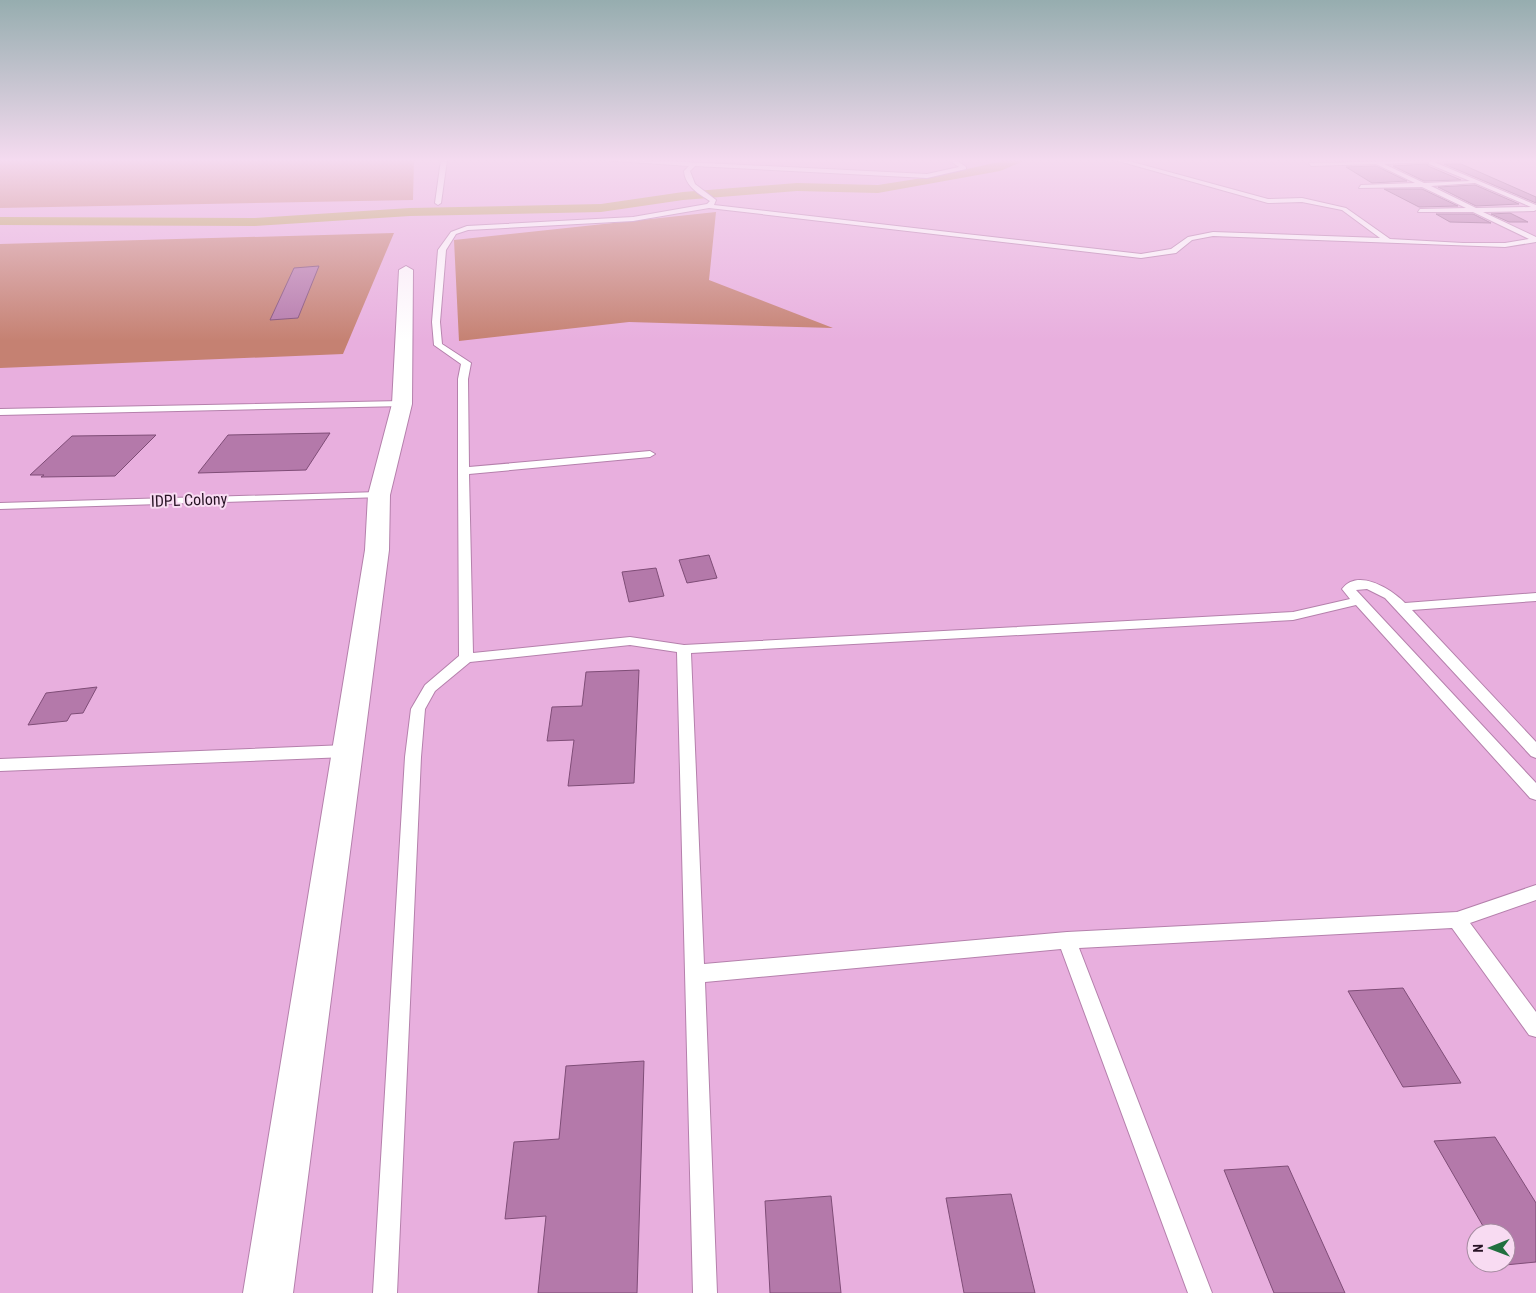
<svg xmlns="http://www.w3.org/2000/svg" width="1536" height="1293" viewBox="0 0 1536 1293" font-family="'Roboto Condensed',sans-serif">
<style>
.green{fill:#c58172}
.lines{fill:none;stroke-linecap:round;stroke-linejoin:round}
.canal{fill:#bba359;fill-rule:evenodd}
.building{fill:#b479aa;stroke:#7f4d77}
.service-casing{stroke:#b580ac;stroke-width:2}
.minor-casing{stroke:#b580ac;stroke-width:2}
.service{fill:#fff;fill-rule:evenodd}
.minor{fill:#fff;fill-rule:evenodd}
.labels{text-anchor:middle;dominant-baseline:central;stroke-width:4;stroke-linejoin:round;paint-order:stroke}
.street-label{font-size:16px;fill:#281325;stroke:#f8dbf2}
</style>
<rect width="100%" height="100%" fill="#e8afde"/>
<path class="green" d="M0,160H414L413,200L0,208Z
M716,212L709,280L833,328L629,322L459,341L454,240Z
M394,233L343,354L0,368V244Z"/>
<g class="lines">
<path class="canal" d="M1008,160H1026L1000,171L878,193L797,191L683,200L601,212L410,216L255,226L0,225V217L255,218L410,208L601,204L683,192L797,183L878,185L935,176Z"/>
</g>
<path class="building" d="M1427,164L1428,166L1461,180L1424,181L1393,166Z
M1444,164H1461L1536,197V203Z
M1376,166L1407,181L1372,183L1346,167Z
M1475,185L1519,204L1476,206L1438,187Z
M1384,189H1422L1458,206L1419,207Z
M1510,213L1528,222H1509L1491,214Z
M1436,214H1473L1491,223L1450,222Z
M319,266L298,318L270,320L294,268Z
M330,433L306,470L198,473L228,435Z
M156,435L115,476L41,477L44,475H30L72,436Z
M709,555L717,578L687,583L679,560Z
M656,568L664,596L629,602L622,572Z
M639,670L634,783L568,786L574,740L547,741L552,707L582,706L586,672Z
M97,687L83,713L71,714L67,721L28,725L46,693Z
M1403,988L1461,1083L1403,1087L1348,991Z
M644,1061L637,1293H538L546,1216L505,1219L514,1142L559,1139L566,1066Z
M1495,1137L1536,1203V1262L1505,1265L1506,1233H1487L1434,1141Z
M1288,1166L1345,1293H1274L1224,1170Z
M1011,1194L1035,1293H964L946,1198Z
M831,1196L841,1293H770L765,1201Z"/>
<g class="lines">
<defs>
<path id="service" d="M441,160H447L441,203L438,205L435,203Z
M601,160H645L927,174L959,167L949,160H956L966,167V169L927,178L695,166L690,171L695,184L716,200L714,205L1141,254L1171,249L1188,237L1213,232L1380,238L1342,210L1302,202L1268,203L1115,160H1125L1268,199L1302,198L1346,208L1390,239L1463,243H1505L1529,239L1473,212H1418L1420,209L1466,208L1422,187L1359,188L1361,185L1415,183L1376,164L1311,166L1309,163L1458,160L1434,162L1536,205V210L1534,211L1483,212L1536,237V242L1505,247L1213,236L1192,240L1176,253L1141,258L709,208L633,221L468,230L456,234L446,250L440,322L442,344L471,363L468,379L469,467L650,451L655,454L650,457L469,474L473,653L630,637L684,645L1293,612L1350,599L1342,589C1358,568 1391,589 1405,603L1536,593V601L1412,610L1536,742V758L1531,756L1385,598L1367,589L1356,590L1536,783V800L1530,798L1356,605L1293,620L691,653L704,964L1067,932L1457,912L1536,885V900L1470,923L1536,1012V1037L1529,1035L1452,928L1079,948L1212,1293H1188L1061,949L705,982L717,1293H693L677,652L630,645L470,662L435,691L425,709L421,757L397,1293H373L405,757L411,709L425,685L459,656L458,471V379L461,364L434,345L432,322L438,250L451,232L467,226L633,217L707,204L710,201C699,194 685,186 684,171L689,166ZM1429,162V164L1470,181L1424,183L1384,164ZM1475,183L1531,207L1476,208L1431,186Z
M402,401L405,402V406L0,415V409Z
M379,492L383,493V497L0,509V503Z
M346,745L351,747L354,751L351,755L346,757L0,771V759Z"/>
<path id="minor" d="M406,266L413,270L412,404L390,495L389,550L293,1293H243L365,550L368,495L392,404L399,270Z"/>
</defs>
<use href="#service" class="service-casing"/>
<use href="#minor" class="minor-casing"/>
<use href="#service" class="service"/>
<use href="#minor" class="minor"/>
</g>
<linearGradient id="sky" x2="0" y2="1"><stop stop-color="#96adaf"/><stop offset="0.47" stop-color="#f5dbf0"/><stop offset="1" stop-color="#f5dbf0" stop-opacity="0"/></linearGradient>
<rect width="1536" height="341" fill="url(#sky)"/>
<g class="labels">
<g class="street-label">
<text transform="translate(189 500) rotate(-2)">IDPL Colony</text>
</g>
</g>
<g transform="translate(1491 1248) rotate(269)"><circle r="24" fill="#f8dbf2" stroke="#a58ba0"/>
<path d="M0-4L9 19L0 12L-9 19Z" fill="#216f3f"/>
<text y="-8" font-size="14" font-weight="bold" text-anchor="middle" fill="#281325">N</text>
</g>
</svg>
